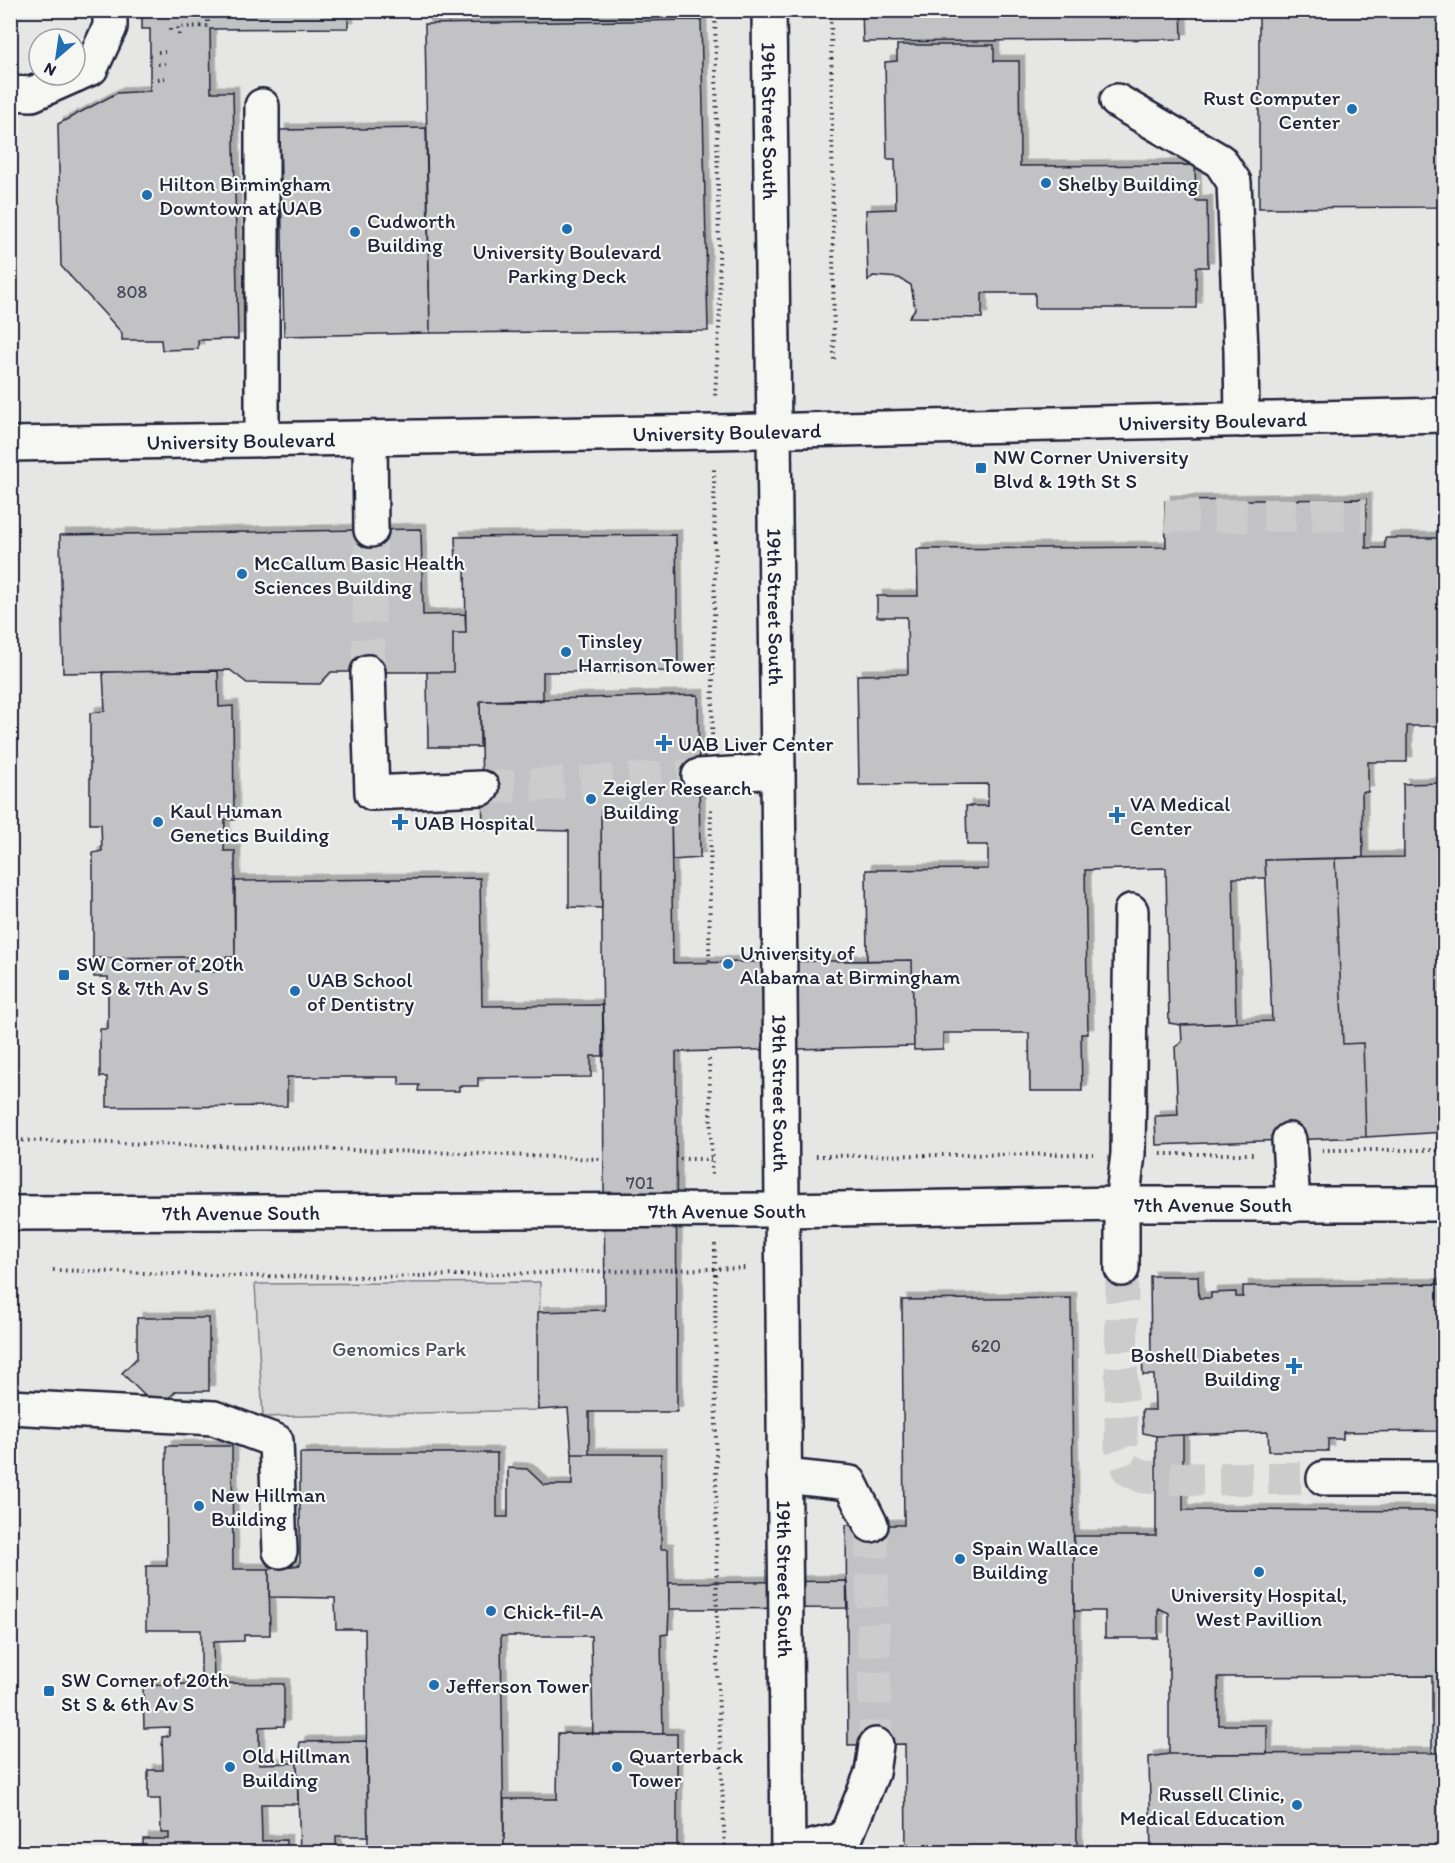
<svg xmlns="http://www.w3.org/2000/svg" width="1455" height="1863" viewBox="0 0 1455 1863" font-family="Itim,sans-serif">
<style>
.built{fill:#e6e6e4;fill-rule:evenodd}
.green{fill:#d7d7d7;stroke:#7c7c89;stroke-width:1.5}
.building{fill:#c2c2c4;stroke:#22223b;stroke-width:1.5;filter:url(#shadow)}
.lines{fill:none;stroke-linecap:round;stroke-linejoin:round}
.minor-tunnel{stroke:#cccccd;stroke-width:33;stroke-dasharray:33 16;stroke-linecap:butt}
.minor-casing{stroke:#22223b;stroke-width:38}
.major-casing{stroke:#22223b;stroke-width:38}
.path{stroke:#22223b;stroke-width:4;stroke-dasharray:1.5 4.5;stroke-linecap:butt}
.minor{stroke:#f6f6f2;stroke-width:33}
.major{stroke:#f6f6f2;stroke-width:33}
.poi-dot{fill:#1f6fb2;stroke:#f6f6f2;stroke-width:2}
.labels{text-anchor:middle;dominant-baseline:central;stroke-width:4.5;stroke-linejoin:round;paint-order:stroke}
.number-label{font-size:18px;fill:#4a4a5d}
.poi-label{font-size:21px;fill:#22223b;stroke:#f6f6f2;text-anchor:start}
.street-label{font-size:21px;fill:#22223b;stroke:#f6f6f2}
.park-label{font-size:21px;fill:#4f4f62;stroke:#f6f6f2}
</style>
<defs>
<filter id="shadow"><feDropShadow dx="5.5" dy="-5.5" stdDeviation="0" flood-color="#0004"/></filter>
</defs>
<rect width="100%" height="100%" fill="#f6f6f2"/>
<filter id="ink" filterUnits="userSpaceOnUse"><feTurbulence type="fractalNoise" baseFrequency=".0167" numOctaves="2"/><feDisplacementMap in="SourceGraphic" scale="12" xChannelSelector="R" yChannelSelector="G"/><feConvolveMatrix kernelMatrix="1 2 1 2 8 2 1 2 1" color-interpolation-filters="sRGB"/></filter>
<g filter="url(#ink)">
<path class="built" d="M11,11H1444V1852H11ZM39,39H75V75H39Z"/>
<path class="green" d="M540,1282L538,1410L263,1417L255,1284Z"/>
<path class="building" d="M142,10H348V28L210,29L211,92H233L238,339L198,340V349L162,350L161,340H122V333L61,266L58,124L117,93L150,91V29H142Z
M862,10H1181L1182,39L863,42Z
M1259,10H1444V207L1259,208Z
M701,20L708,331L430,333L425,24Z
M897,45H994V61H1019L1020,166L1195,165L1196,201H1207L1208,267H1196V308H1035V293H982V318L909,317L915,309L911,285L899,278L873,276L868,281L866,210L896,209L895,159H887L885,62L897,61Z
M426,128L430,333L284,336L280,130Z
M1366,499V548H1385V538H1444V726H1407V762H1368V792H1362L1363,858L1265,860L1266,878H1233L1236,1023L1181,1025L1169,1023L1166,868L1085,870L1088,1034H1081L1082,1091H1030L1029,1033H943V1049L914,1050L912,960L867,961L866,870L988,869V845H967L966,806H988V784L859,785L857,675L908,674L907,617H877V596H918L917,549L1166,547L1165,501Z
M421,529L423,615L465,614L466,633H453V672H331L320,684L247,683L230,670L63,673L60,535Z
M676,535L678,671L543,672V701H480V747H428L427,672H453V633H466L465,567H456L455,537Z
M218,671L219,707L233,706L234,820L225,819L224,851H235V957H216V972L191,971V957L93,958V853L102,851L101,824H90V713L105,711L103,672Z
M698,695L700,858L672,860L671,810H601L602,908L569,907V831L483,829L480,701Z
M1444,783V1132L1366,1137L1363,1043L1343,1044L1335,858L1404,857L1403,784Z
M601,810H671L673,963L912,960L914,1046L676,1052L677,1412H589V1454H572L568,1408L538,1410V1312L605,1310Z
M1335,858L1343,1044L1363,1043L1366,1137L1156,1145L1155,1116L1178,1115L1175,1047L1182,1042L1181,1025L1272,1021L1265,860Z
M480,878L482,1006L603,1005L604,1056H591V1077L478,1078V1086H459V1091H418L419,1085H399V1077H287V1106L107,1107V1077H100V1029H108V977H94L93,958L191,957V971L216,972V957H235L234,881Z
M1150,1276H1198L1199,1298H1211V1293L1236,1292V1297H1243V1286L1444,1284V1431L1343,1432V1439H1328V1451H1269L1268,1432L1156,1436L1143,1433L1142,1410H1155L1154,1375H1143L1142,1357H1151Z
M1071,1298L1077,1852H906L905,1744L848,1745L846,1525H904L902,1300Z
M137,1318H209V1391H176L158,1409L122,1373L137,1358Z
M1183,1435V1510L1444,1511V1753H1432V1676L1218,1677L1219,1725H1267V1754H1169V1613L1158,1608V1638H1105V1611H1074V1536H1156V1436Z
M166,1446H232L233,1569H269L270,1635H244V1641L213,1642L214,1683L201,1684V1630H146V1566H167Z
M300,1453H497V1517H508V1468L527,1469L544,1485H572V1454H661V1549H668L669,1609L668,1634L661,1635L663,1734H593L591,1636H501L504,1852H368L365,1629H336L335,1598L269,1597V1569L300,1565Z
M847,1581L848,1608L669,1609V1583Z
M214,1683L284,1684V1726L259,1727V1764L297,1763L298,1804H261L262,1841L286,1840V1852H143V1839H169V1833H161L160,1799H148V1770H163L162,1737L169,1736V1727L144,1728L143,1686Z
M558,1733L677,1734V1852H504V1799H557Z
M367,1741L368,1836H336V1852H300L297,1763L300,1742Z
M1432,1753H1444V1852H1151L1149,1757L1169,1754Z"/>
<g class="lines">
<path class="minor-tunnel" d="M1165,516L1366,515
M368,672L371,530
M482,788L699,776
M1122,1269L1121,1446L1129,1470L1144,1477L1202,1479L1324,1478
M871,1525L876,1745"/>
<defs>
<g id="minor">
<path id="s1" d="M769,10L778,771L788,1852"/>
<path d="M75,75L91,68L110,27V10"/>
<path d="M10,93L32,94L75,75"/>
<path d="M1117,101L1220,161L1234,182L1241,351L1242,420"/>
<path d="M370,438L371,530"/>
<path d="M262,440V106"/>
<path d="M368,672L372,793L482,788"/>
<path d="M699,776L778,771"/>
<path d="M1289,1140L1293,1205"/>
<path id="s2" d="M10,1213L781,1210L1122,1204H1444"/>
<path d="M1122,1269V1204L1128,1154L1131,911"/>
<path d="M10,1407L214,1418L276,1441L280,1551"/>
<path d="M784,1476L850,1483L871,1525"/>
<path d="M1324,1478H1444"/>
<path d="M791,1852L845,1839L872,1773L876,1745"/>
</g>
<g id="major">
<path id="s3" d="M10,444L713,432L1444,415"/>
</g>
</defs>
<use href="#minor" class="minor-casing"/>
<use href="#major" class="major-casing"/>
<path class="path" d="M715,10L720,310L715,397
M831,10L834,360
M170,29V35
M179,35L178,27L208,26V10
M158,52H165
M158,64H165
M158,79L165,78
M712,741L715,564L714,467
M709,961L711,809
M709,1059L712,1177
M10,1140L459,1153L600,1159
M1322,1150H1444
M1161,1154H1255
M816,1156L1093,1154
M680,1159H711
M715,1244L717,1665L725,1852
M53,1270L238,1276L377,1277L748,1268"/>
<use href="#minor" class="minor"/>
<use href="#major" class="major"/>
</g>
</g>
<g class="poi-dot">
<circle cx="1352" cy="109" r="6"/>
<circle cx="1046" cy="183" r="6"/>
<circle cx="147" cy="195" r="6"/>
<circle cx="567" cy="229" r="6"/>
<circle cx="355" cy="232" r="6"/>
<rect x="975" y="462" width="12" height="12" rx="3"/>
<circle cx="242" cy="574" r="6"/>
<circle cx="566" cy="652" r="6"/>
<path d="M661 734h6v6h6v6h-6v6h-6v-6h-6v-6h6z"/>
<circle cx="591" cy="799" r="6"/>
<path d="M1114 806h6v6h6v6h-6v6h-6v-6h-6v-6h6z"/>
<circle cx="158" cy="822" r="6"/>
<path d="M397 813h6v6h6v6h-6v6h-6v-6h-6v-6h6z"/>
<circle cx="728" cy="964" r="6"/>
<rect x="58" y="969" width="12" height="12" rx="3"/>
<circle cx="295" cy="991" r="6"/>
<path d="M1291 1357h6v6h6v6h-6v6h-6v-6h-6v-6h6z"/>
<circle cx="199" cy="1506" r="6"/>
<circle cx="960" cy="1559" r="6"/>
<circle cx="1259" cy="1572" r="6"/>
<circle cx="491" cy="1611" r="6"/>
<circle cx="434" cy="1685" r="6"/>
<rect x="43" y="1685" width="12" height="12" rx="3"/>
<circle cx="230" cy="1767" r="6"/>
<circle cx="617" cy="1767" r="6"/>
<circle cx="1297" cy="1805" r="6"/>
</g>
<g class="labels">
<g class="number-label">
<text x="132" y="292">808</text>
<text x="640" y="1183">701</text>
<text x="986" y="1346">620</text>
</g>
<g class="poi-label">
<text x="1340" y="97" text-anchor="end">Rust Computer<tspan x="1340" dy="24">Center</tspan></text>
<text x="159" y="183">Hilton Birmingham<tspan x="159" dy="24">Downtown at UAB</tspan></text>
<text x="1058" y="183">Shelby Building</text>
<text x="367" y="220">Cudworth<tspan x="367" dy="24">Building</tspan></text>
<text x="567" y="251" text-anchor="middle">University Boulevard<tspan x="567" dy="24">Parking Deck</tspan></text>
<text x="993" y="456">NW Corner University<tspan x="993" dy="24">Blvd &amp; 19th St S</tspan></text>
<text x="254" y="562">McCallum Basic Health<tspan x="254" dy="24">Sciences Building</tspan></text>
<text x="578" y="640">Tinsley<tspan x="578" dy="24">Harrison Tower</tspan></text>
<text x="678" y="743">UAB Liver Center</text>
<text x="603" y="787">Zeigler Research<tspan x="603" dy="24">Building</tspan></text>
<text x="1130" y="803">VA Medical<tspan x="1130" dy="24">Center</tspan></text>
<text x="170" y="810">Kaul Human<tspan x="170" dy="24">Genetics Building</tspan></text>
<text x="414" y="822">UAB Hospital</text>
<text x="740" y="952">University of<tspan x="740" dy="24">Alabama at Birmingham</tspan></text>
<text x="76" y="963">SW Corner of 20th<tspan x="76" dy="24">St S &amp; 7th Av S</tspan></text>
<text x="307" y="979">UAB School<tspan x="307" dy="24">of Dentistry</tspan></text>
<text x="1280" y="1354" text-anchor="end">Boshell Diabetes<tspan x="1280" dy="24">Building</tspan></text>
<text x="211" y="1494">New Hillman<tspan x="211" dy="24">Building</tspan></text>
<text x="972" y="1547">Spain Wallace<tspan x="972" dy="24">Building</tspan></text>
<text x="1259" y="1594" text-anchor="middle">University Hospital,<tspan x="1259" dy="24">West Pavillion</tspan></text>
<text x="503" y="1611">Chick-fil-A</text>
<text x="61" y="1679">SW Corner of 20th<tspan x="61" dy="24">St S &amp; 6th Av S</tspan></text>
<text x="446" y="1685">Jefferson Tower</text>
<text x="242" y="1755">Old Hillman<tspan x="242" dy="24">Building</tspan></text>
<text x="629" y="1755">Quarterback<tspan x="629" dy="24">Tower</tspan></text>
<text x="1285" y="1793" text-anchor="end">Russell Clinic,<tspan x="1285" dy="24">Medical Education</tspan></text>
</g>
<g class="street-label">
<text stroke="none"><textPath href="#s1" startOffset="111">19th Street South</textPath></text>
<text stroke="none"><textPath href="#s3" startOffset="1203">University Boulevard</textPath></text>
<text stroke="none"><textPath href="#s3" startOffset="717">University Boulevard</textPath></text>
<text stroke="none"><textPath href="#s3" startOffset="231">University Boulevard</textPath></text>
<text stroke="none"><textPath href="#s1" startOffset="597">19th Street South</textPath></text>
<text stroke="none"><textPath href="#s1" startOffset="1083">19th Street South</textPath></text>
<text stroke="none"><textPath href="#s2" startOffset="1203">7th Avenue South</textPath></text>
<text stroke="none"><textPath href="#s2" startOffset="717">7th Avenue South</textPath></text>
<text stroke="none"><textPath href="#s2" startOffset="231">7th Avenue South</textPath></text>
<text stroke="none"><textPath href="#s1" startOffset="1569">19th Street South</textPath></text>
</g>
<g class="park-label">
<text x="399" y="1348">Genomics Park</text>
</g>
</g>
<rect width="1455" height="1863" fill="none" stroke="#f6f6f2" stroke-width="36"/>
<rect x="18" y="18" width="1419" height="1827" fill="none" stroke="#22223b" stroke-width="2" filter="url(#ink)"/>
<g transform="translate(57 57) rotate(209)"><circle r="28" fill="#f6f6f2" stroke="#a1a1a9" stroke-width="1.5"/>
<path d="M0-4.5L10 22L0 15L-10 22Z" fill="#1f6fb2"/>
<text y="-9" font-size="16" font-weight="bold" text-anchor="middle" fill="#22223b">N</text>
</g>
</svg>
